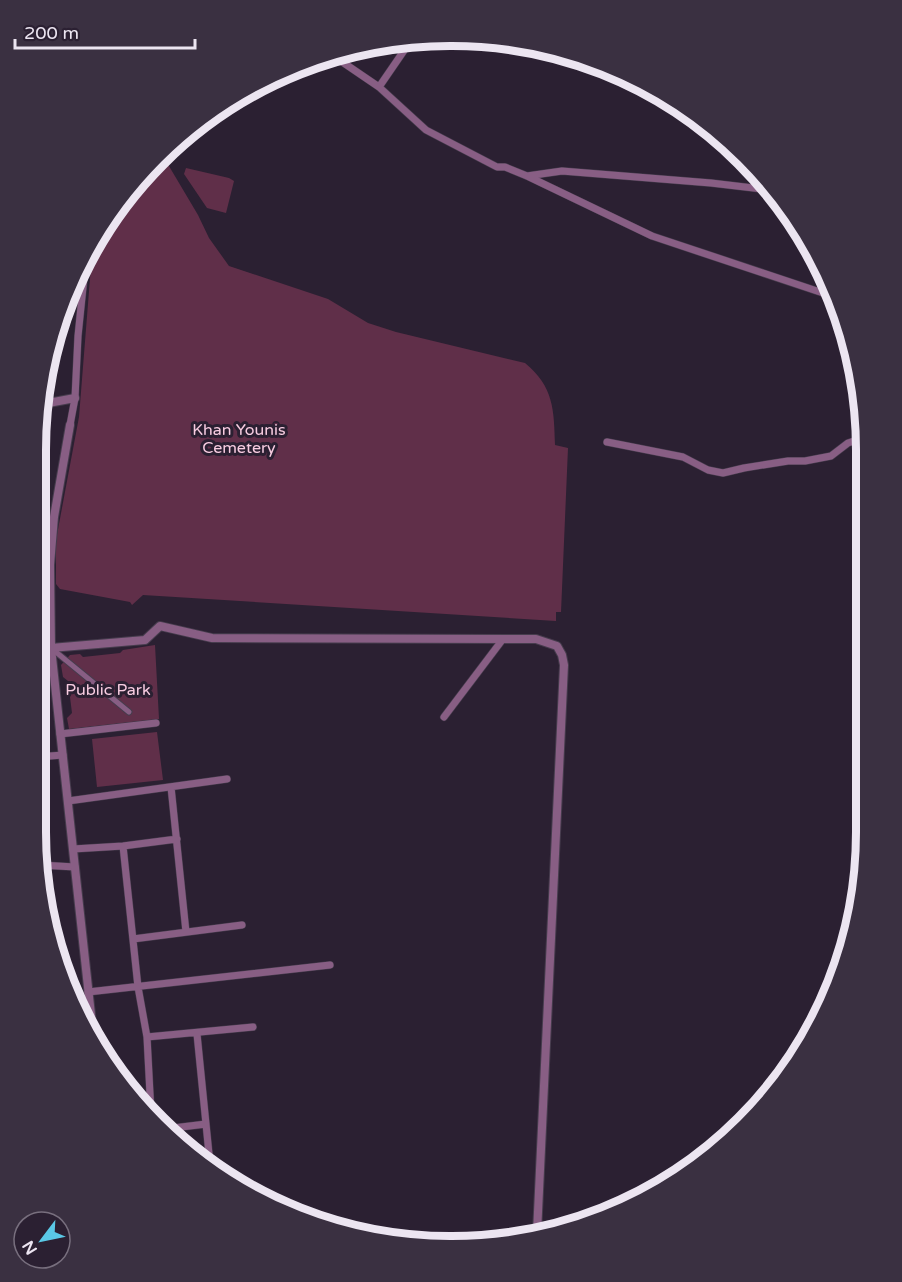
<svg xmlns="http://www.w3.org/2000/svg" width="902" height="1282" viewBox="0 0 902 1282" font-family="'Varela Round',sans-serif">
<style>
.green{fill:#602f49}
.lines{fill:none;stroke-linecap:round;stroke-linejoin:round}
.pedestrian-casing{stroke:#463c4d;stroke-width:7}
.minor-casing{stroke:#463c4d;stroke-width:8}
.tertiary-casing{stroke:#463c4d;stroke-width:10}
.pedestrian{stroke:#885e84;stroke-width:5}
.minor{stroke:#885e84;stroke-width:7}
.tertiary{stroke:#885e84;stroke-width:8}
.labels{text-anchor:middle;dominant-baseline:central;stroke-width:6;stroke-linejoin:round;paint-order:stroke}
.park-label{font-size:16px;fill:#f8cce1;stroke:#2b2032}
.rim{fill:none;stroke:#ece5f1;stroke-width:8}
</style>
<rect width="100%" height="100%" fill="#2b2032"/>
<path class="green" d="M163,156L198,215L209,238L229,266L328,299L368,323L396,332L525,363C554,387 554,410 555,445L568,448L561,612H556V621L143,595L132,605L130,602L60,589L56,584V540L79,417L93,241Z
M186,168L229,178L234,181L226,213L207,208L184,174Z
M155,645L159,719L69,729L67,718L72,713L68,681L63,677L61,665L70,655L80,654L83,657L120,653L123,650Z
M157,732L163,780L97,787L92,739Z"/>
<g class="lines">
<defs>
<path id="pedestrian" d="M51,648L129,712"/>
<path id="minor" d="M332,55L379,87L426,130L497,167H505L527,176L652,236L832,296
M379,87L412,39
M527,176L562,171L711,183L771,190
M70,425L75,398L78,336L86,258
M607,442L683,457L708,470L723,473L744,468L788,461H805L831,456L848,443L863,438
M444,717L503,639
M60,734L156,723
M37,757L63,755
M171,787L186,932
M68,801L227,779
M123,846L138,987L147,1037L151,1113
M73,849L123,846L177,839
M40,865L75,867
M133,939L242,925
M88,992L330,965
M197,1034L210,1164
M147,1037L253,1027
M165,1129L206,1124"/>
<path id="tertiary" d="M43,404L75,398
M70,425L54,517L50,565L51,648L93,1033
M39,649L145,640L160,626L212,638L536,639L557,646L562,655L564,665L537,1233"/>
</defs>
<use href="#pedestrian" class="pedestrian-casing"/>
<use href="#minor" class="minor-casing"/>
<use href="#tertiary" class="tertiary-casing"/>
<use href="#pedestrian" class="pedestrian"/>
<use href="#minor" class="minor"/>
<use href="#tertiary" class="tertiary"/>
</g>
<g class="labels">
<g class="park-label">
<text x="239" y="430">Khan Younis<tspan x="239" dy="18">Cemetery</tspan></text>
<text x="108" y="690">Public Park</text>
</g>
</g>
<path d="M0 0H902V1282H0ZM450 46H452A404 404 0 0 1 856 450V832A404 404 0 0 1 452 1236H450A404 404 0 0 1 46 832V450A404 404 0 0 1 450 46Z" fill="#3a3041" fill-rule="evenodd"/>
<path class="rim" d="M450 46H452A404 404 0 0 1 856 450V832A404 404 0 0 1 452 1236H450A404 404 0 0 1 46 832V450A404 404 0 0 1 450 46Z"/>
<g transform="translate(42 1240) rotate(238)"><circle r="28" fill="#2b2032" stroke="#786f7e" stroke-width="1.5"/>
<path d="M0-4.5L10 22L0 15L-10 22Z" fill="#5ac8e6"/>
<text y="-9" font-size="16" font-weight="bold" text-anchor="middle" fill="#ece5f1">N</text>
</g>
<path d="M15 39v9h180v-9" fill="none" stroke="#ece5f1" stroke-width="3"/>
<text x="24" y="39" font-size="18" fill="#ece5f1" stroke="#2b2032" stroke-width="4.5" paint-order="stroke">200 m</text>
</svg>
